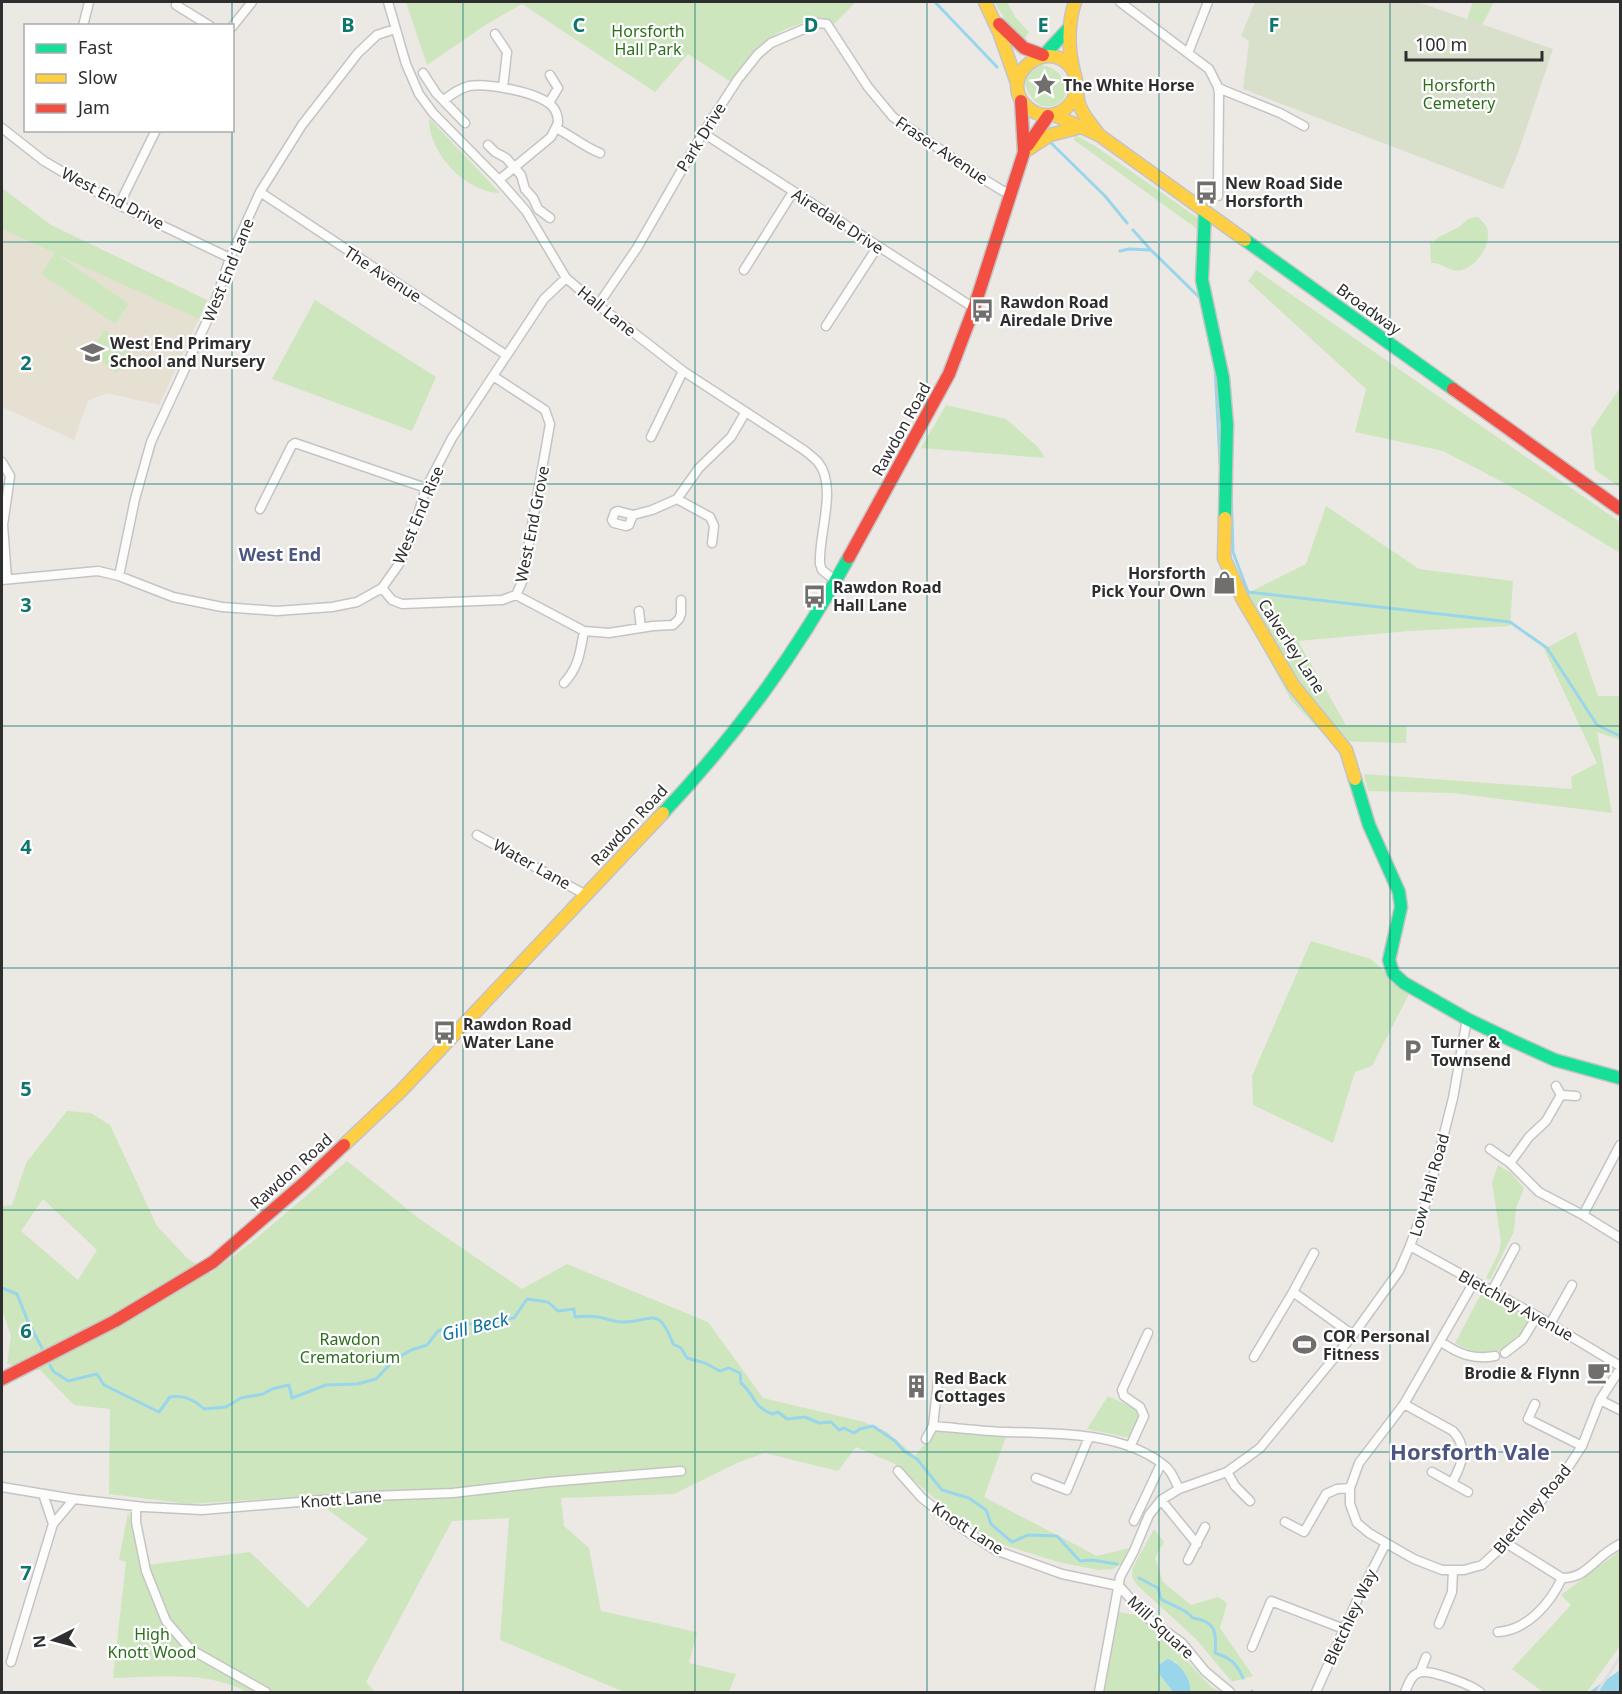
<svg xmlns="http://www.w3.org/2000/svg" width="1622" height="1694" viewBox="0 0 1622 1694" font-family="'Noto Sans',sans-serif">
<style>
.education{fill:#e6e0d3}
.green{fill:#cee6be;fill-rule:evenodd}
.cemetery{fill:#d8e0cc}
.water{fill:#99d6ec}
.lines{fill:none;stroke-linecap:round;stroke-linejoin:round}
.stream{stroke:#99d6ec;stroke-width:3}
.street-casing{stroke:#c5c4c5;stroke-width:11}
.fast-casing{stroke:#c5c4c5;stroke-width:15}
.slow-casing{stroke:#c5c4c5;stroke-width:15}
.jam-casing{stroke:#c5c4c5;stroke-width:15}
.street{stroke:#fcfcfb;stroke-width:8}
.fast{stroke:#16e098;stroke-width:12}
.slow{stroke:#ffcf43;stroke-width:12}
.jam{stroke:#f24e42;stroke-width:12}
.rail{stroke:#dfdfe1;stroke-width:3}
.grid{fill:none;stroke:#0f766e;stroke-width:1.5;stroke-opacity:0.55}
.labels{text-anchor:middle;dominant-baseline:central;stroke-width:4.5;stroke-linejoin:round;paint-order:stroke}
.park-label{font-size:16px;fill:#2c6e1b;stroke:#fff}
.poi-label{font-size:16px;font-weight:bold;fill:#2e2e2e;stroke:#fff;text-anchor:start}
.street-label{font-size:16px;fill:#2e2e2e;stroke:#fff}
.neighbourhood-label{font-size:18px;font-weight:bold;fill:#4d5680;stroke:#fff}
.water-label{font-size:18px;font-style:italic;fill:#0d6fa3;stroke:#fff}
.district-label{font-size:22px;font-weight:bold;fill:#4d5680;stroke:#fff}
.grid-label{font-size:20px;text-anchor:middle;font-weight:bold;fill:#0f766e;stroke:#fff;stroke-width:4.5;stroke-linejoin:round;paint-order:stroke}
</style>
<rect width="100%" height="100%" fill="#ece8e4"/>
<path class="education" d="M2,229L203,310L159,405L107,393L88,401L74,440L2,407Z"/>
<path class="green" d="M406,2H856L833,25L822,17C804,23 785,27 769,39C753,50 742,67 731,82L688,54L655,92L522,4L487,24L427,65Z
M994,2H1007L1016,18L1029,32L1023,41L1008,24Z
M1473,2H1494L1482,25L1467,19Z
M1041,65C1072,69 1076,111 1042,106C1024,97 1016,70 1041,65Z
M429,118L500,193H501C466,193 428,153 429,118Z
M1075,135L1095,146L1202,221L1200,231L1074,140Z
M2,188L51,225L207,300L199,319L58,255L129,304L115,324L41,274L55,253L2,229Z
M1478,217C1481,220 1485,224 1487,228C1492,244 1478,265 1462,270C1450,273 1442,262 1431,263L1430,239L1432,244L1437,238L1459,227L1468,219Z
M1256,270L1620,522V553L1510,486L1443,451L1355,432L1366,389L1248,281Z
M315,300L436,377L412,431L272,379Z
M105,330L133,351L117,373L89,352Z
M1620,388V487L1595,470L1591,430Z
M946,405L1006,419L1038,447L1045,458L921,448Z
M1326,506L1419,569L1513,581L1510,626L1409,631L1298,641L1346,725L1407,726L1406,743L1330,741L1291,700L1236,599L1306,564Z
M1576,632L1598,696H1620V740L1597,732L1612,813L1453,793L1368,791L1364,774L1572,789L1571,777L1597,763L1544,649Z
M1311,941L1371,959L1409,994L1372,1066L1355,1072L1333,1143L1253,1105L1252,1076Z
M67,1111L91,1113L110,1125L157,1226L188,1259L211,1273L253,1241L347,1161L421,1220L522,1289L567,1264L708,1322L763,1398L864,1422L887,1432L915,1456L935,1432L1007,1434L984,1497L1097,1556L1130,1548L1122,1564L1113,1569L1098,1570L1058,1562L998,1543L954,1515L895,1464L856,1447L838,1471L765,1453L739,1462L674,1494L561,1498L564,1526L589,1548L601,1611L697,1632L689,1663L736,1674L729,1692H624L500,1640L509,1518L452,1521L366,1682L375,1692H247C207,1670 157,1677 113,1678L126,1562L119,1560L128,1512L147,1565L250,1552L308,1608L368,1539L309,1496L189,1504L109,1494L110,1409L74,1405L40,1370L7,1364L11,1336L2,1309V1206L12,1205L26,1163ZM43,1199L97,1250L78,1280L21,1231Z
M1498,1165L1511,1173L1524,1188L1516,1208L1514,1231L1490,1280L1486,1278L1499,1252L1501,1242L1492,1182Z
M1482,1292L1532,1319C1529,1324 1526,1331 1522,1336C1505,1357 1476,1356 1455,1343Z
M1108,1396L1136,1409L1139,1415L1130,1438L1087,1429Z
M1154,1529L1164,1542L1155,1558L1163,1582L1191,1605L1218,1597L1227,1603L1220,1628L1253,1676L1232,1682L1196,1639L1137,1585L1132,1577L1133,1567Z
M1620,1551V1646L1587,1692H1543L1512,1669L1571,1605L1561,1595Z
M1117,1612L1137,1615L1177,1650L1211,1687L1220,1692H1190L1176,1662L1167,1659L1159,1665L1160,1675L1173,1692H1104Z"/>
<path class="cemetery" d="M1255,2H1418L1553,49L1518,153L1503,189L1243,89L1249,41L1241,36Z"/>
<path class="water" d="M1167,1659C1178,1660 1193,1681 1190,1692H1173L1160,1675L1159,1665Z
M1620,1670V1692H1589Z"/>
<g class="lines">
<path class="stream" d="M935,2L997,67
M1050,142L1105,196L1127,223
M1133,230L1150,249
M1120,251L1129,249L1151,250L1200,298L1201,301
M1203,313L1212,354
M1215,366L1220,464
M1231,486L1233,552L1248,592L1510,622L1547,648L1597,725L1620,736
M2,1288L17,1294L29,1324L42,1348
M50,1365L53,1371L68,1381L97,1374L104,1385L159,1412L170,1397C184,1395 194,1399 204,1409L226,1407L241,1398L263,1394L272,1389L289,1385L292,1398L326,1385L357,1384L376,1379L394,1360L411,1350L427,1345L438,1331L455,1326L514,1318L527,1299L548,1302L558,1311L574,1309L575,1317C582,1316 591,1316 598,1317C606,1318 614,1322 622,1322C652,1322 658,1304 673,1344L681,1348L687,1358L705,1363L720,1371L729,1368L740,1373L741,1383C756,1396 751,1405 772,1414L778,1412L787,1419L805,1417L819,1423L831,1422L839,1430L844,1428L854,1433L860,1429L873,1426L895,1441L904,1451L917,1459L942,1490L969,1498L986,1510L991,1524L1012,1542L1028,1535L1057,1536L1080,1561L1092,1560L1117,1564
M1139,1578L1158,1588L1161,1599C1172,1606 1185,1608 1193,1618C1215,1621 1217,1632 1215,1653C1231,1658 1237,1664 1243,1678
M1252,1691L1253,1692"/>
<defs>
<path id="street" d="M388,2L406,64L419,94L433,113L499,180L526,211L566,278L598,305L683,371L804,450C809,454 814,458 818,462C838,487 818,535 820,564L822,570L836,581
M1120,2L1209,69L1218,87L1219,94L1218,196
M176,5L210,26
M83,26L89,2
M232,27L252,2
M495,34L507,52L503,87
M1188,53L1208,2
M423,73L436,93L465,123
M1218,87L1223,90L1280,113L1304,126
M444,100C452,94 460,88 469,86C488,83 538,92 552,106C556,110 558,117 558,123L551,137L499,180
M549,103L558,88L550,75
M2,128L44,161L119,205L230,258
M556,128C572,136 584,147 600,153
M703,133L974,308
M488,145L495,152L506,158L521,175L525,189L533,198L538,209L550,218
M260,192L506,355
M119,205L156,130
M744,270L793,192
M598,305L637,248L703,133L738,79L758,54L771,43L818,23L827,24L868,87L893,117L985,180L1003,191L1012,192
M826,326L878,246
M651,437L683,371
M2,462L10,476L3,525L7,579
M677,499L699,468L731,437L745,413
M677,499L710,517L714,526L712,543
M260,509L292,445L295,443L426,488
M633,515L618,511L615,512L612,520L614,523L626,526L629,525L633,515L652,510L677,499
M119,576L135,499L151,442L213,308L230,258L260,192L302,125L358,53L377,35L395,29
M2,580L98,571L119,576L173,597L222,607L277,611L332,607L357,602L382,588L399,564L410,540L426,488L452,438L544,299L566,278
M382,588L392,600L402,604L502,600L516,595L522,582L550,424L545,410L493,376
M516,595L584,631L609,633L653,626L673,625L679,619L681,614V600
M639,611L641,628
M564,683C579,667 580,652 584,631
M477,835L586,895
M1561,1095L1576,1096
M1490,1149L1510,1163L1539,1192L1583,1215L1620,1238
M1510,1163L1529,1137L1546,1121L1561,1095L1556,1086
M1583,1215L1620,1145
M1410,1246L1537,1316L1620,1366
M1474,1282L1404,1404L1359,1463L1350,1488V1504L1357,1523L1369,1533L1386,1543L1414,1559L1442,1570H1464L1482,1565L1506,1543L1565,1472L1582,1446L1600,1400L1620,1369
M1492,1291L1515,1248
M1293,1292L1353,1335
M1550,1324L1572,1285
M1441,1342C1459,1354 1473,1360 1495,1356
M1505,1353L1523,1339L1537,1316
M1254,1357L1293,1292L1314,1253
M1600,1400L1620,1410
M1404,1404L1453,1431C1469,1449 1462,1464 1452,1483
M1535,1404L1528,1419L1582,1446
M933,1426C958,1428 982,1431 1006,1432C1057,1433 1124,1432 1165,1466C1172,1471 1175,1481 1179,1489
M926,1439L933,1426L938,1381
M1130,1447L1144,1416L1140,1407L1124,1396L1122,1390L1148,1333
M898,1471L922,1498L951,1521L995,1550L1062,1574L1119,1586
M1227,1472L1235,1486L1250,1501
M1432,1472L1468,1492
M1036,1478L1067,1490L1089,1437
M2,1487L74,1499L144,1507L202,1510L371,1496L453,1493L548,1482L681,1471
M43,1494L53,1524
M1161,1500L1197,1544
M136,1506V1522L146,1571L166,1621L190,1649L266,1692
M1134,1521L1161,1464
M1285,1522L1304,1532L1326,1494L1337,1489L1350,1488
M1506,1543L1562,1578C1580,1578 1587,1569 1600,1558C1606,1552 1613,1548 1620,1544
M1188,1560L1205,1527
M1119,1586L1150,1620L1182,1643L1205,1671L1230,1692
M1439,1624L1452,1592L1453,1570
M1498,1632C1527,1630 1550,1604 1562,1578
M1252,1647L1271,1601L1344,1629
M11,1662L53,1524L74,1499
M1420,1672L1426,1657
M1099,1692L1120,1577L1134,1551L1149,1515L1161,1500L1179,1489L1227,1472L1260,1448L1353,1335L1399,1271L1410,1246L1428,1197L1453,1098L1467,1019
M1316,1692L1359,1596L1386,1543
M1405,1692C1408,1686 1410,1676 1418,1673C1429,1668 1471,1685 1480,1692"/>
<path id="fast" d="M1044,55L1068,29
M1205,211L1202,280L1223,378L1227,425L1225,518
M1245,240L1453,389
M1355,779L1369,825L1399,892L1401,907L1389,960L1393,973L1404,983L1467,1019L1513,1041L1555,1060L1620,1078
M663,813C738,733 796,654 849,557"/>
<path id="slow" d="M985,2L999,32L1017,83
M1074,72C1068,48 1067,26 1075,2
M1077,90L1076,93C1068,116 1042,123 1025,105C999,77 1044,38 1069,65C1079,75 1075,91 1079,104C1083,116 1092,125 1099,135
M1054,115L1099,135L1245,240
M1024,152L1050,135L1081,127
M1225,518L1224,558L1243,600L1293,685L1346,750L1355,779
M344,1145L401,1091L663,813"/>
<path id="jam" d="M999,24L1024,48L1043,55
M1028,145L1048,116
M1453,389L1620,509
M849,557L949,374L974,308L1024,152L1021,101
M2,1379L115,1321L213,1262L304,1183L344,1145"/>
</defs>
<use href="#street" class="street-casing"/>
<use href="#fast" class="fast-casing"/>
<use href="#slow" class="slow-casing"/>
<use href="#jam" class="jam-casing"/>
<use href="#street" class="street"/>
<use href="#fast" class="fast"/>
<use href="#slow" class="slow"/>
<use href="#jam" class="jam"/>
<path class="rail" d="M1597,1692L1620,1657"/>
</g>
<path class="grid" d="M232,2V26M463,2V1692M695,2V1692M927,2V1692M1159,2V1692M1390,2V1692M232,130V1692M2,242H1620M2,484H1620M2,726H1620M2,968H1620M2,1210H1620M2,1452H1620"/>
<defs>
<symbol id="sight-bare" viewBox="-9 -9 18 18"><path d="M0-6L1.8-2.2L6-1.7L2.9 1.2L3.7 5.4L0 3.3L-3.7 5.4L-2.9 1.2L-6-1.7L-1.8-2.2Z" fill="#706f6e" stroke="#fff" stroke-width="2.5" paint-order="stroke"/></symbol>
<symbol id="bus-bare" viewBox="-9 -9 18 18"><path d="M-5-6H5V4H4V6H2V4H-2V6H-4V4H-5ZM-3.5-4V0h7V-4ZM-3.5 1.2v1.5H-2V1.2ZM2 1.2v1.5H3.5V1.2Z" fill="#706f6e" stroke="#fff" stroke-width="2.5" paint-order="stroke"/></symbol>
<symbol id="school-bare" viewBox="-9 -9 18 18"><path d="M0-5L7-2L0 1L-7-2ZM-4 1L0 2.5L4 1V4Q0 6-4 4Z" fill="#706f6e" stroke="#fff" stroke-width="2.5" paint-order="stroke"/></symbol>
<symbol id="shop-bare" viewBox="-9 -9 18 18"><path d="M-5-2.5h2.3a2.7 3.5 0 0 1 5.4 0H5L5.5 6h-11ZM-1.5-2.5h3a1.5 2.3 0 0 0-3 0Z" fill="#706f6e" stroke="#fff" stroke-width="2.5" paint-order="stroke"/></symbol>
<symbol id="parking-bare" viewBox="-9 -9 18 18"><path d="M-3.5-5.5H1a3.5 3.5 0 0 1 0 7H-1V5.5H-3.5ZM-1-3.4V-.6H.8a1.4 1.4 0 0 0 0-2.8Z" fill="#706f6e" stroke="#fff" stroke-width="2.5" paint-order="stroke"/></symbol>
<symbol id="stadium-bare" viewBox="-9 -9 18 18"><path d="M0-5a6.5 5 0 1 0 0 10a6.5 5 0 1 0 0-10ZM-3.5-1.8h7v3.6h-7Z" fill="#706f6e" stroke="#fff" stroke-width="2.5" paint-order="stroke"/></symbol>
<symbol id="cafe-bare" viewBox="-9 -9 18 18"><path d="M-5.5-4.5H6V0H3Q3 3.5 0 3.5H-2.5Q-5.5 3.5-5.5 0ZM3-3.2v2h1.7v-2ZM-6 4.5H4V6H-6Z" fill="#706f6e" stroke="#fff" stroke-width="2.5" paint-order="stroke"/></symbol>
<symbol id="building-bare" viewBox="-9 -9 18 18"><path d="M-4-6H4V6H1V3H-1V6H-4ZM-2.5-4.3h1.7v1.8h-1.7ZM.8-4.3h1.7v1.8H.8ZM-2.5-1h1.7V.8h-1.7ZM.8-1h1.7V.8H.8Z" fill="#706f6e" stroke="#fff" stroke-width="2.5" paint-order="stroke"/></symbol>
</defs>
<g fill-rule="evenodd">
<use href="#sight-bare" x="1028" y="68" width="33" height="33"/>
<use href="#bus-bare" x="1190" y="176" width="33" height="33"/>
<use href="#bus-bare" x="966" y="294" width="33" height="33"/>
<use href="#school-bare" x="76" y="336" width="33" height="33"/>
<use href="#shop-bare" x="1208" y="566" width="33" height="33"/>
<use href="#bus-bare" x="798" y="580" width="33" height="33"/>
<use href="#bus-bare" x="428" y="1016" width="33" height="33"/>
<use href="#parking-bare" x="1396" y="1034" width="33" height="33"/>
<use href="#stadium-bare" x="1288" y="1328" width="33" height="33"/>
<use href="#cafe-bare" x="1582" y="1356" width="33" height="33"/>
<use href="#building-bare" x="900" y="1370" width="33" height="33"/>
</g>
<g class="labels">
<g class="park-label">
<text x="648" y="31">Horsforth<tspan x="648" dy="18">Hall Park</tspan></text>
<text x="1459" y="85">Horsforth<tspan x="1459" dy="18">Cemetery</tspan></text>
<text x="350" y="1339">Rawdon<tspan x="350" dy="18">Crematorium</tspan></text>
<text x="152" y="1634">High<tspan x="152" dy="18">Knott Wood</tspan></text>
</g>
<g class="poi-label">
<text x="1063" y="85">The White Horse</text>
<text x="1225" y="183">New Road Side<tspan x="1225" dy="18">Horsforth</tspan></text>
<text x="1000" y="302">Rawdon Road<tspan x="1000" dy="18">Airedale Drive</tspan></text>
<text x="110" y="343">West End Primary<tspan x="110" dy="18">School and Nursery</tspan></text>
<text x="1206" y="573" text-anchor="end">Horsforth<tspan x="1206" dy="18">Pick Your Own</tspan></text>
<text x="833" y="587">Rawdon Road<tspan x="833" dy="18">Hall Lane</tspan></text>
<text x="463" y="1024">Rawdon Road<tspan x="463" dy="18">Water Lane</tspan></text>
<text x="1431" y="1042">Turner &amp;<tspan x="1431" dy="18">Townsend</tspan></text>
<text x="1323" y="1336">COR Personal<tspan x="1323" dy="18">Fitness</tspan></text>
<text x="1580" y="1373" text-anchor="end">Brodie &amp; Flynn</text>
<text x="934" y="1378">Red Back<tspan x="934" dy="18">Cottages</tspan></text>
</g>
<g class="street-label">
<text transform="translate(701 137) rotate(-58)">Park Drive</text>
<text transform="translate(942 150) rotate(34)">Fraser Avenue</text>
<text transform="translate(113 198) rotate(28)">West End Drive</text>
<text transform="translate(838 221) rotate(33)">Airedale Drive</text>
<text transform="translate(228 270) rotate(-68)">West End Lane</text>
<text transform="translate(383 274) rotate(33)">The Avenue</text>
<text transform="translate(1369 309) rotate(36)">Broadway</text>
<text transform="translate(607 311) rotate(39)">Hall Lane</text>
<text transform="translate(901 429) rotate(-61)">Rawdon Road</text>
<text transform="translate(418 515) rotate(-67)">West End Rise</text>
<text transform="translate(532 524) rotate(-79)">West End Grove</text>
<text transform="translate(1292 646) rotate(57)">Calverley Lane</text>
<text transform="translate(629 825) rotate(-47)">Rawdon Road</text>
<text transform="translate(532 864) rotate(29)">Water Lane</text>
<text transform="translate(291 1171) rotate(-42)">Rawdon Road</text>
<text transform="translate(1429 1185) rotate(-74)">Low Hall Road</text>
<text transform="translate(1516 1305) rotate(29)">Bletchley Avenue</text>
<text transform="translate(341 1499) rotate(-4)">Knott Lane</text>
<text transform="translate(1532 1509) rotate(-50)">Bletchley Road</text>
<text transform="translate(968 1528) rotate(33)">Knott Lane</text>
<text transform="translate(1350 1617) rotate(-65)">Bletchley Way</text>
<text transform="translate(1161 1627) rotate(43)">Mill Square</text>
</g>
<g class="neighbourhood-label">
<text x="280" y="554">West End</text>
</g>
<g class="water-label">
<text transform="translate(475 1326) rotate(-14)">Gill Beck</text>
</g>
<g class="district-label">
<text x="1470" y="1451">Horsforth Vale</text>
</g>
</g>
<g class="grid-label">
<text x="348" y="32">B</text>
<text x="579" y="32">C</text>
<text x="811" y="32">D</text>
<text x="1043" y="32">E</text>
<text x="1274" y="32">F</text>
<text x="26" y="370">2</text>
<text x="26" y="612">3</text>
<text x="26" y="854">4</text>
<text x="26" y="1096">5</text>
<text x="26" y="1338">6</text>
<text x="26" y="1580">7</text>
</g>
<rect width="1622" height="1694" fill="none" stroke="#2e2e2e" stroke-width="6"/>
<rect x="24" y="24" width="210" height="108" fill="#ffffff" stroke="#ababab" stroke-width="1.5"/>
<rect x="36" y="44" width="30" height="9" fill="#16e098" stroke="#ababab" stroke-width="1.5"/>
<text x="78" y="54" font-size="18" fill="#2e2e2e">Fast</text>
<rect x="36" y="74" width="30" height="9" fill="#ffcf43" stroke="#ababab" stroke-width="1.5"/>
<text x="78" y="84" font-size="18" fill="#2e2e2e">Slow</text>
<rect x="36" y="104" width="30" height="9" fill="#f24e42" stroke="#ababab" stroke-width="1.5"/>
<text x="78" y="114" font-size="18" fill="#2e2e2e">Jam</text>
<g transform="translate(54 1640) rotate(264)" stroke="#ffffff" stroke-width="4.5" paint-order="stroke">
<path d="M0-4.5L10 22L0 15L-10 22Z" fill="#2e2e2e"/>
<text y="-9" font-size="16" font-weight="bold" text-anchor="middle" fill="#2e2e2e">N</text>
</g>
<path d="M1406 51v9h136v-9" fill="none" stroke="#2e2e2e" stroke-width="3"/>
<text x="1415" y="51" font-size="18" fill="#2e2e2e" stroke="#ffffff" stroke-width="4.5" paint-order="stroke">100 m</text>
</svg>
